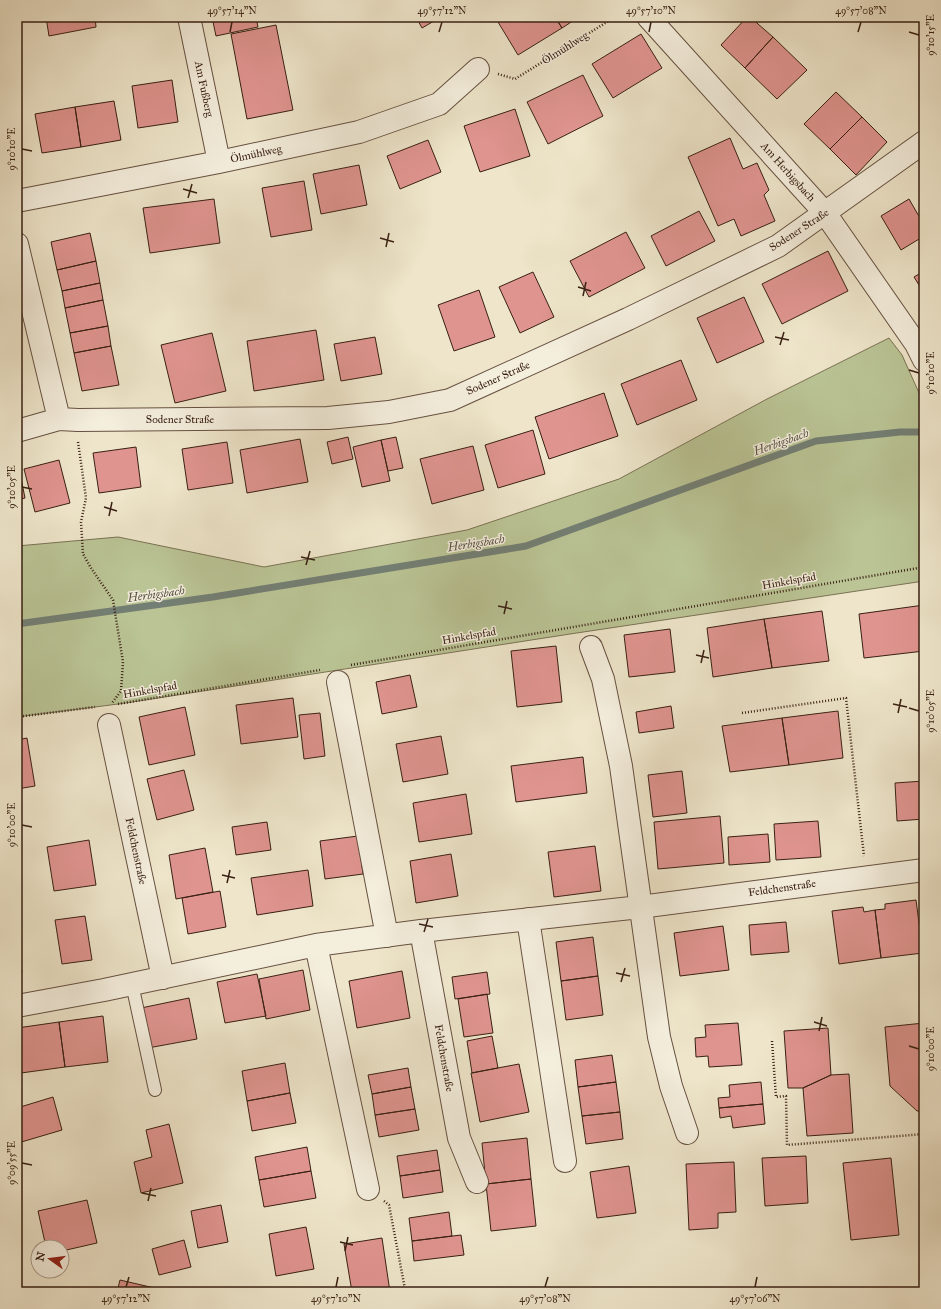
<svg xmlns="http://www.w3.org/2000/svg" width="941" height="1309" viewBox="0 0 941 1309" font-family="'IM FELL Great Primer',serif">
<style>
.green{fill:#bac495;stroke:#7a7254}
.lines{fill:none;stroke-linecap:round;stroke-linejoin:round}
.stream{stroke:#737f74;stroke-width:7}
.building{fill:#df948f;stroke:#392013}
.lane-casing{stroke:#665141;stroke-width:14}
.street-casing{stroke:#665141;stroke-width:24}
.path{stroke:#392013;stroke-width:2.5;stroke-dasharray:1 2;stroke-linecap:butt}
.lane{stroke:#f4eedd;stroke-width:12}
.street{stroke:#f4eedd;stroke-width:22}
.ticks{fill:none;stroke:#392013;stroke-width:1.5}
.labels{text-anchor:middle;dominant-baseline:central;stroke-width:3;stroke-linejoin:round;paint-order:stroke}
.street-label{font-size:11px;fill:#392013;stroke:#f4eedd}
.water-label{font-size:12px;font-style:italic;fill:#565044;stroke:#f4eedd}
.neatline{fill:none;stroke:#392013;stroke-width:1.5}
.ticks-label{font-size:10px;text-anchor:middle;fill:#392013}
</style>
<rect width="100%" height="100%" fill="#eee5ca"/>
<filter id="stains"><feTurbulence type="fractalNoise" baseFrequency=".005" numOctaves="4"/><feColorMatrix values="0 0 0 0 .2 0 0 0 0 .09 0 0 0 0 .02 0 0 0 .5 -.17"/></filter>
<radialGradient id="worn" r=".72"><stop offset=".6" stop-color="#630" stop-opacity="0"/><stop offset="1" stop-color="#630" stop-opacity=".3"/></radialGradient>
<path class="green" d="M889,338L902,355L924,404V581L570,634L126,703L17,717V546L118,537L264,567L467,530L619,479L767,399Z"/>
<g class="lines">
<path class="stream" d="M17,624L213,597L526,546L816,441L900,432H924"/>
</g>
<path class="building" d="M46,17H95L96,27L49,36Z
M212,17H256L258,27L216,36Z
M416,17H441L422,28Z
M506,17H555L562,28L518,55L498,22Z
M555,17H579L562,28Z
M747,17H750L773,37L745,68L721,45Z
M276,25L293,110L247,119L231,34Z
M641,34L662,68L613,98L592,64Z
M773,37L807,70L777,99L745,68Z
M583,75L603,116L548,144L527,102Z
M172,80L178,122L138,128L132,86Z
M836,92L862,117L830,149L804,124Z
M114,101L121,140L81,147L75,107Z
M75,107L81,147L42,153L35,114Z
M515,109L530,156L480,172L464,126Z
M862,117L887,142L856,175L830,149Z
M730,138L743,169L757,163L769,190L764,195L775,221L741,236L734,219L718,226L688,157Z
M428,140L441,172L400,189L387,156Z
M359,165L367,205L321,214L313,174Z
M304,181L312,230L271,237L262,188Z
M214,199L220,243L150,253L143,208Z
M909,199L924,225V236L901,250L881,216Z
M699,211L715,241L666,266L651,236Z
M626,232L645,268L589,297L570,261Z
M90,233L96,261L57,270L51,242Z
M828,251L848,291L782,324L762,284Z
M96,261L100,283L62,291L57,270Z
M924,271V293L914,277Z
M533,272L554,317L520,333L499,287Z
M100,283L103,300L65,308L62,291Z
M479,290L495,337L454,351L438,305Z
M744,297L764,342L717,363L697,318Z
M103,300L108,326L70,333L65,308Z
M108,326L111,346L74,353L70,333Z
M316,330L324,380L254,391L247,341Z
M212,333L226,391L175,403L161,345Z
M375,337L382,374L341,381L334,344Z
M111,346L119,385L82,391L74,353Z
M681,360L697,400L637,425L621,384Z
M604,393L618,436L549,459L535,417Z
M533,430L545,474L498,488L485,445Z
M348,437L353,459L332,464L327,442Z
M396,437L403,468L388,471L381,440Z
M300,439L308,482L247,493L240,450Z
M381,440L390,481L362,487L353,447Z
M227,442L233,483L188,490L182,449Z
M473,446L484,490L432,504L420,459Z
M136,447L141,487L99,493L93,453Z
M59,460L70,503L35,512L24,469Z
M17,468H19L25,498L17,500Z
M924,605V651L864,658L859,614Z
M822,611L829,661L772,668L764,619Z
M764,619L772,668L713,677L707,628Z
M670,629L675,672L629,677L624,635Z
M556,646L562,702L517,707L511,651Z
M410,675L417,707L382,714L376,682Z
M293,698L298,737L241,744L236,705Z
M671,706L674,728L639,733L636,712Z
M185,707L195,755L149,765L139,717Z
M838,711L843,758L789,765L782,718Z
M320,713L325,756L304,759L299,715Z
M782,718L789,765L730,772L722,726Z
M441,736L448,774L403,782L396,744Z
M27,738L35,786L17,789V740Z
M583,757L587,793L516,802L511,766Z
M184,770L194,810L157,820L147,779Z
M682,771L687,813L653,817L648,775Z
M924,781V819L897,821L895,783Z
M466,794L472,834L419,842L413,803Z
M720,816L724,863L658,869L654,822Z
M818,821L821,857L776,860L774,824Z
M267,822L271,850L236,855L232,827Z
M768,834L770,862L729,865L728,837Z
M358,836L363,874L325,879L320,841Z
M89,840L96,885L54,891L47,847Z
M595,846L601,891L554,897L548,852Z
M205,848L213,892L176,899L169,855Z
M451,854L458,896L416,903L410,861Z
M308,870L313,906L257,915L251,878Z
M220,891L226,927L188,934L182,898Z
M916,900L923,953L881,958L875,910L885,909V904Z
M863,907L864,912L875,910L881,958L839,964L832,911Z
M85,916L92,960L62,964L55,920Z
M786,922L789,952L751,955L749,925Z
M723,926L729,970L680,976L674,933Z
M593,937L598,976L561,981L556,942Z
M17,949L22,972L17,973Z
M303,970L310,1010L266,1019L259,979Z
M402,971L410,1018L357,1028L349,981Z
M487,972L490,994L455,999L452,977Z
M257,974L266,1016L225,1023L217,982Z
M598,976L603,1015L566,1020L561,981Z
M487,994L493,1033L464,1037L458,999Z
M189,998L197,1039L148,1048L141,1008Z
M103,1016L108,1062L65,1067L59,1022Z
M59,1022L65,1067L21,1073L17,1028Z
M738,1023L742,1065L709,1067L708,1056L696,1057L695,1038L706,1037L705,1025Z
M924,1023V1111H917L890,1086L885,1027Z
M828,1028L831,1075L803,1088H788L784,1031Z
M492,1036L498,1068L472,1073L467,1041Z
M612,1055L616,1082L578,1087L575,1060Z
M285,1063L290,1093L247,1101L242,1071Z
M519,1064L529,1112L480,1122L471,1073Z
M408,1068L411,1087L372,1094L368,1075Z
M849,1074L853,1133L807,1136L803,1088L831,1075Z
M616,1082L620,1112L582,1116L578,1087Z
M761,1082L763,1104L719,1108L718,1098L730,1097L729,1085Z
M411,1087L415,1109L375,1115L372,1094Z
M290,1093L296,1123L252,1131L247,1101Z
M53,1097L62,1130L18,1143L17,1108Z
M763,1104L765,1124L733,1128L731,1116L720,1118L719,1108Z
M415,1109L419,1130L379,1137L375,1115Z
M620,1112L623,1139L586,1144L582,1116Z
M169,1124L183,1183L141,1193L134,1162L152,1157L146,1130Z
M527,1138L531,1179L486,1184L482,1143Z
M307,1147L311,1171L259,1180L255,1157Z
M437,1150L440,1170L400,1176L397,1156Z
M806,1156L808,1203L765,1206L762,1158Z
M891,1158L899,1235L851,1240L843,1163Z
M734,1162L736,1212L718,1213V1228L689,1230L686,1164Z
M629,1166L636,1213L597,1218L590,1172Z
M440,1170L443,1192L403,1198L400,1176Z
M311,1171L316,1198L264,1207L259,1180Z
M531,1179L536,1226L491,1231L486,1184Z
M87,1200L97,1243L62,1251V1247H46L38,1211Z
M221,1205L228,1242L198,1248L191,1211Z
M449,1212L452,1236L412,1241L409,1218Z
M306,1227L314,1269L276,1276L269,1234Z
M461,1235L464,1255L414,1261L412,1241Z
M382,1238L390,1292H352L344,1244Z
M184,1240L191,1267L159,1275L152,1249Z
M120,1280L163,1290L162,1292H117Z"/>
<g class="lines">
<defs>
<path id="lane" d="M132,984L155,1090"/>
<path id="street" d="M189,17L219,162
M648,17L825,213L916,344L924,360
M17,201L219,162L359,132L439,104L478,69
M17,244L59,419
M17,431L59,419L78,420L328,418L389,412L450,400L628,319L778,246L924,142
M591,647L603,679L621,766L659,1037L671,1086L687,1133
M338,682L387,936
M109,725L163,978
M528,919L565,1161
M421,931L459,1138L477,1182
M316,945L368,1189
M17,1006L104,990L316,945L421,931L640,907L924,870"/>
</defs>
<use href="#lane" class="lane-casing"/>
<use href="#street" class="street-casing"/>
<path class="path" d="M498,74L515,79L615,17
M78,442L86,498L81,522L83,554L91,568L113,600L123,662L121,691L112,703
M351,665L924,567
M118,704L320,670
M742,713L846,698L864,856
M17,717L95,707
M772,1041L776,1097L786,1096L787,1145L924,1134
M384,1201L389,1205L405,1289L429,1292"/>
<use href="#lane" class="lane"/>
<use href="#street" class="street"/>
</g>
<path class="ticks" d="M230,32L232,22M439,32L442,22M649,32L651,22M858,32L861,22M909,32L919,35M22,149L32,151M183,189L197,193M188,198L192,184M380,238L394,242M386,247L389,233M578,287L591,291M583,296L586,282M775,337L789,340M780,345L784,332M909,370L919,373M22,487L32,489M104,507L117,511M109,516L112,502M301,557L315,560M306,565L310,551M498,606L512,609M504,614L507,601M696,655L709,658M701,663L704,650M893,704L907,707M909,708L919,711M898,713L901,699M22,825L32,827M222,875L235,878M227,883L230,870M419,924L433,927M424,932L428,919M616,973L630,976M621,982L625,968M814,1022L827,1026M819,1031L822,1017M909,1046L919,1049M22,1163L32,1165M142,1193L156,1196M148,1201L151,1188M340,1242L353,1245M345,1251L348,1237M126,1287L129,1277M336,1287L338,1277M545,1287L548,1277M755,1287L757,1277"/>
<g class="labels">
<g class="street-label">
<text transform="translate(565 48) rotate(-32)">Ölmühlweg</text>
<text transform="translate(204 89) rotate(78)">Am Fußberg</text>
<text transform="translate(256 154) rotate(-12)">Ölmühlweg</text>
<text transform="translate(788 172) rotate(48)">Am Herbigsbach</text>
<text transform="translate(799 230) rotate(-33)">Sodener Straße</text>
<text transform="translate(498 378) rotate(-24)">Sodener Straße</text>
<text x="180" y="419">Sodener Straße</text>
<text transform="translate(789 581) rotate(-10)">Hinkelspfad</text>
<text transform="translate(469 636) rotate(-10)">Hinkelspfad</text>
<text transform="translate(150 690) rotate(-10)">Hinkelspfad</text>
<text transform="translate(136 851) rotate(78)">Feldchenstraße</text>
<text transform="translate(782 888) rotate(-8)">Feldchenstraße</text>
<text transform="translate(444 1058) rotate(80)">Feldchenstraße</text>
</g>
<g class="water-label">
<text transform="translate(781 442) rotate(-20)">Herbigsbach</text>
<text transform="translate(476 543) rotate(-9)">Herbigsbach</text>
<text transform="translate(156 594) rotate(-8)">Herbigsbach</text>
</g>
</g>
<rect width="941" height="1309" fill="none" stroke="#eee5ca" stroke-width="44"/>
<g transform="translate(50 1259) rotate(284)"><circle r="19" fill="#f4eedd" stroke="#a99c8c"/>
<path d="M0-3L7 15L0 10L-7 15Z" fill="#8f2418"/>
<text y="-6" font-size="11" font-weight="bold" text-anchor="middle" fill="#392013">N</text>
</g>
<rect x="22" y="22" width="897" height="1265" class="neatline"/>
<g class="ticks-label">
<text x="232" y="14">49°57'14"N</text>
<text x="442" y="14">49°57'12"N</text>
<text x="651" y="14">49°57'10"N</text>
<text x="861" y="14">49°57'08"N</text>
<text transform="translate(930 35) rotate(-90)" y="4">9°10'15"E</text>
<text transform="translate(11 149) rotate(-90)" y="4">9°10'10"E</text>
<text transform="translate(930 373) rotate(-90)" y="4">9°10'10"E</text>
<text transform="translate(11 487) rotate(-90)" y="4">9°10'05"E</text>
<text transform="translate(930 711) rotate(-90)" y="4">9°10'05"E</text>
<text transform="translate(11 825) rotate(-90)" y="4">9°10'00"E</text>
<text transform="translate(930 1049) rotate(-90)" y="4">9°10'00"E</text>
<text transform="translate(11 1163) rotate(-90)" y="4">9°09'55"E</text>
<text x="126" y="1302">49°57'12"N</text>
<text x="336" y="1302">49°57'10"N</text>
<text x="545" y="1302">49°57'08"N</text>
<text x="755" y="1302">49°57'06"N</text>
</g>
<rect width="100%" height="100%" filter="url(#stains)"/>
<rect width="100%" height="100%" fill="url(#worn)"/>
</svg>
